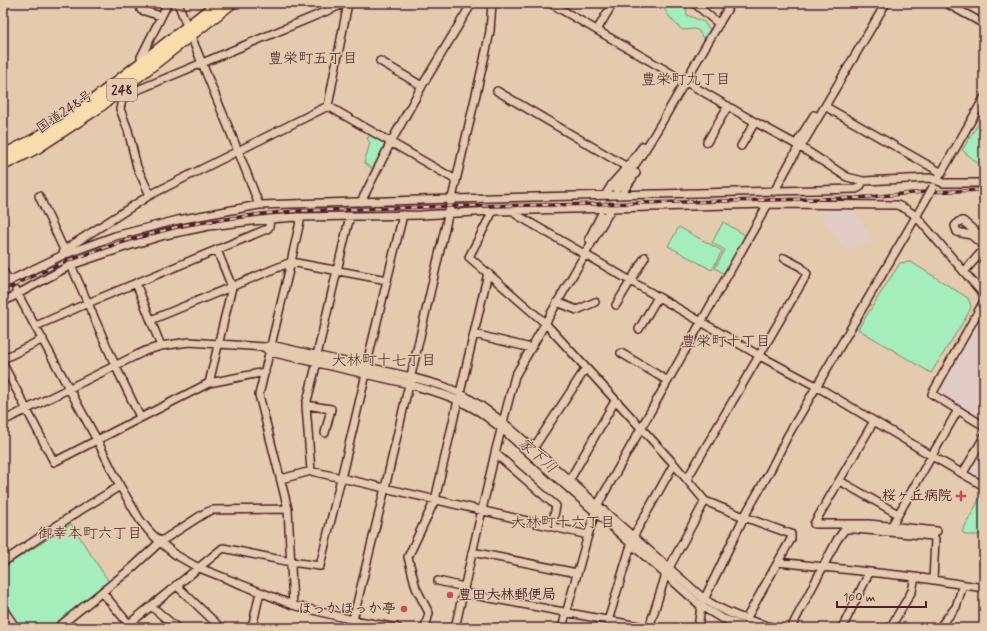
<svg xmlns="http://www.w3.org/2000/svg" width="987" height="631" viewBox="0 0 987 631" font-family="Mynerve,'Klee One',sans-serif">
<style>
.built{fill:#e0ccc3}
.green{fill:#a5eebc;stroke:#788674}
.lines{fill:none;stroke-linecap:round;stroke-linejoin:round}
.river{stroke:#99d1f8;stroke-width:11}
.minor-tunnel{stroke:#c6a993;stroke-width:7;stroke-dasharray:7 3.5;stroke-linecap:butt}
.minor-casing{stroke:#4a1f2b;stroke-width:10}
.highway-casing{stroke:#4a1f2b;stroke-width:13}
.minor{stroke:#e5cbad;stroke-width:7}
.highway{stroke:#f9deab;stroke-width:10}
.rail-casing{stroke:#4a1f2b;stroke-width:3.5}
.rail{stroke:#e5cbad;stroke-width:2;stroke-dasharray:6;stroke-linecap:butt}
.minor-bridge-casing{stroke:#4a1f2b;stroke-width:10;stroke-linecap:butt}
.minor-bridge{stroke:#e5cbad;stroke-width:7}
.poi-dot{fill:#d1495b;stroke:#e5cbad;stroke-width:1.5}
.labels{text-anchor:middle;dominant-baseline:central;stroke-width:3;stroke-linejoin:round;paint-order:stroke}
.shield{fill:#e5cbad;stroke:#785352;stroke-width:1}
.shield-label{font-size:13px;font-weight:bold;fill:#4a1f2b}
.street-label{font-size:14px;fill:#4a1f2b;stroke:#e5cbad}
.poi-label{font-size:14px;font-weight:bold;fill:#4a1f2b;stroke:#e5cbad;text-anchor:end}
.neighbourhood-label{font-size:15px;fill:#4a1f2b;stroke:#e5cbad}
.water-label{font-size:15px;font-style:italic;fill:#523140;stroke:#e5cbad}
</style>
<rect width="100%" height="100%" fill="#e5cbad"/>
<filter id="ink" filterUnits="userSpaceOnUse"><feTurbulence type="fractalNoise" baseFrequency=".025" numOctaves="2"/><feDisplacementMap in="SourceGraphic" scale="8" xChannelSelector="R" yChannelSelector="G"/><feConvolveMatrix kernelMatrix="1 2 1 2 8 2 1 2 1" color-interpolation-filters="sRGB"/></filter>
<g filter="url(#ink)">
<path class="built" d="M815,208L852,209L874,240L847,251Z
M984,313V421L935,393Z
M984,444V482L967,472Z"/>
<path class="green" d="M661,3H681L686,7L687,15L704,22L710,30L703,38L698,30L693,29L683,30C673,23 667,14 661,3Z
M984,115V179H980L979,164L962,150Z
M371,135L387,144L373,169L364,163L370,143L367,138Z
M723,222L745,235L725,274L715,268L725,250L712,243Z
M679,227L722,251L712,270L668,246Z
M911,262L968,298L971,306L968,314L931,373L858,329L900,263Z
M983,492L984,535H966L962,532Z
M71,524L109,582L51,628H19L3,603V568Z"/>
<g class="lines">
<path class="river" d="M362,369L439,388L461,397
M696,596C716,613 738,620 762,628"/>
<path class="minor-tunnel" d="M768,204L774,192
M601,215L615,191"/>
<defs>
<path id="minor" d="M141,3L140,7L141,10L161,16
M178,3C204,71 234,137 259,205
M550,3L755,122L799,146L847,177L863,181L930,178L943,183H984
M694,3L719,24
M946,3L984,24
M3,5L6,3
M597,30L613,3
M380,61L422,86
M144,62L141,57L168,3
M497,91L627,167
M328,106L456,180
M328,106L348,3
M828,108L942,173
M707,142L728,106
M741,146L755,122
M799,146L798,141L814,115
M939,177L984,98
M616,189C644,157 663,119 685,82C700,55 716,29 731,3
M774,192L799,146L802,145L886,3
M606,194L612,184L627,167L643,146
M622,194L624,190L636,173
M150,195L137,167L128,130L120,109L122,100L128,94L346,3
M39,196L64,250L63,253
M361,202L391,142L422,86L472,3
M493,211L469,257L545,323L674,464L705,501L744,517L791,534V539L778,562L915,577L984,588
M514,211L517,215L760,356L816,386L932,456L984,486
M589,239L601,215
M984,239L963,221L958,222L955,226L957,232L971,235L984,246
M64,250L150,195L328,106
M71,265L115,365L140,417
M3,271L11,284
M964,272L984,249
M136,283L161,346
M3,284L63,255L115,236L178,220L259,205L453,199L856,189L860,187L863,181
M16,291L97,440L120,486L140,520L149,531L160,542L176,555L197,567L293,605L353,620L398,628
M984,301L932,394L984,426
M3,302L71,265L125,247L165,235L209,226L270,219L297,217L421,215L493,211L768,204L897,205L906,209L916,216L984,295
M557,302L577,310L595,302
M616,305L645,257
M151,320L291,262L301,217
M36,326L88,303L267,229L269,227L270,219
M639,329L658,297
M474,334L531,348
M264,347L270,352L409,384L442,394L458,400L480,412L501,428L701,606L721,618L749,628
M621,353L668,381
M317,355L350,216
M3,359L43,339
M3,364L54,462L209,383L265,372
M366,367L403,215
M209,383L232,287L217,250
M460,393L488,273
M306,405L331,409L325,433
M3,421L145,351L161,346L189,342L264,347L271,345L411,377L443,386L460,393L481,406L503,422L704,599C726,614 750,621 775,628
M533,449L586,368
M495,453L556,506L552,526
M311,471L306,405L317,362
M963,473L984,437
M281,479L311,471L588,535
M687,479L807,274L801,267L784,258
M569,481L615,401
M840,481L898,514
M851,524H869L937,531
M891,527L958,410
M850,529L851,524H814L874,421
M633,537L674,464
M472,552L577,573
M3,562L79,511L120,486
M669,568L705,501
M438,581L464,587
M176,585L221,628
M102,592L132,628
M463,593L649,628
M293,605L288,509L259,395L291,262L387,280
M151,606L177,628
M3,609L16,628
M746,619L778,562
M608,621L631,545
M57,628L132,568L160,542L205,513L212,510L288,509
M124,628L223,548L291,562L320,566L366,374
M252,628L260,592
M351,628L385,488L486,51L490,31L492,3
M425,628L429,613L416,588L408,557L435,500L458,400
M455,628L495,453L515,376L611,209
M562,628L588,535L597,506L768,204
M649,628L666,574
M698,628L701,606L744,517L770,471L787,437L924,203
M791,628L837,540L845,529H855L933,536L935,539L933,580
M842,628L869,573
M890,628L912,591L915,577
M939,628L956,607L963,585"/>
<path id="highway" d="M3,155L33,140L78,112L218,3
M3,165L37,148L98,108L232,3"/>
</defs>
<use href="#minor" class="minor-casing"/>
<use href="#highway" class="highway-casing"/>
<use href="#minor" class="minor"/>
<use href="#highway" class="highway"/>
<defs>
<path id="rail" d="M3,290L67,261L121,242L184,225L262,214L296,211L458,206L552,205L856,198L925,192L984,190"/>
</defs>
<use href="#rail" class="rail-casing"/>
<use href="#rail" class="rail"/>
<defs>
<path id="minor-bridge" d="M924,203L933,187"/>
</defs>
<use href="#minor-bridge" class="minor-bridge-casing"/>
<use href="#minor-bridge" class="minor-bridge"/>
</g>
</g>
<g class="poi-dot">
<path d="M959 490h4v4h4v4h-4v4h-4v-4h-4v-4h4z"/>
<circle cx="450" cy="595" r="4"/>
<circle cx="404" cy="609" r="4"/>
</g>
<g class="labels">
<rect class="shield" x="107" y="79" width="30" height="22" rx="3"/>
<g class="shield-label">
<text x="122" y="90">248</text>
</g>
<g class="street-label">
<text transform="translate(65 112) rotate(-34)">国道248号</text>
</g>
<g class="poi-label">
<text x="952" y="496">桜ヶ丘病院</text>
<text x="458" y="595" text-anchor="start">豊田大林郵便局</text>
<text x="396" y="609">ほっかほっか亭</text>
</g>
<g class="neighbourhood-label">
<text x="313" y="59">豊栄町五丁目</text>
<text x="686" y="80">豊栄町九丁目</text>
<text x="726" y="342">豊栄町十丁目</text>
<text x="384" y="361">大林町十七丁目</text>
<text x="563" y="523">大林町十六丁目</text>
<text x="90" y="534">御幸本町六丁目</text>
</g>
<g class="water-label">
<text transform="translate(537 456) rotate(41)">家下川</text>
</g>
</g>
<rect width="987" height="631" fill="none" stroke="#e5cbad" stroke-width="16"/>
<rect x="8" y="8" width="971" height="615" fill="none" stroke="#4a1f2b" stroke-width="1.5" filter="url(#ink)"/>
<path d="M837 601v6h89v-6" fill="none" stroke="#4a1f2b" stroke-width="2"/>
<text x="843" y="601" font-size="12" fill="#4a1f2b" stroke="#e5cbad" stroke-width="3" paint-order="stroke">100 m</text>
</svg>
